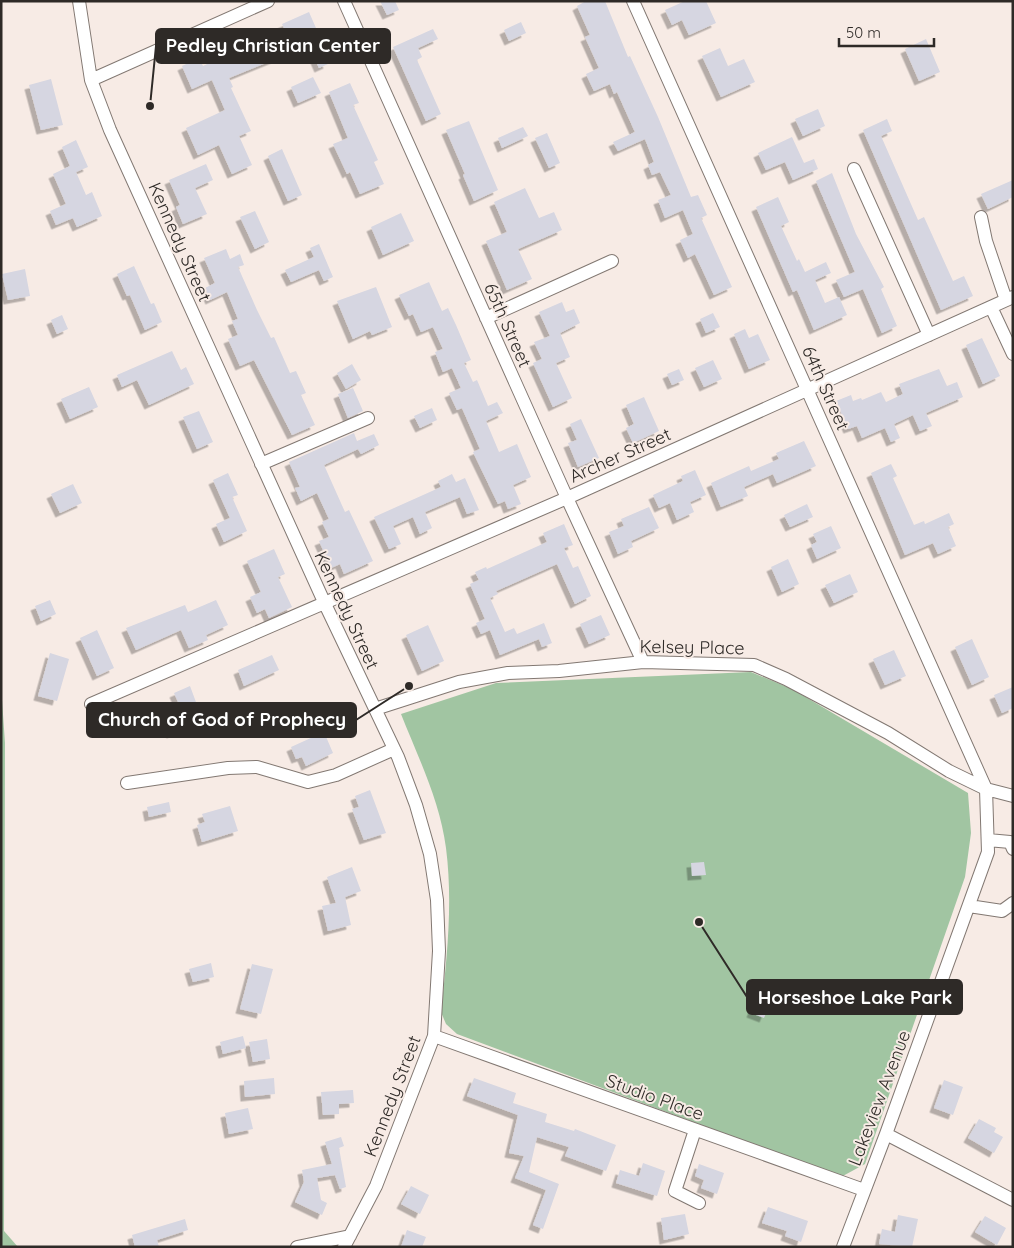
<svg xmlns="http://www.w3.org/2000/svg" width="1014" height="1248" viewBox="0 0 1014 1248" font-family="Quicksand,sans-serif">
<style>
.green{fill:#a1c5a2}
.building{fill:#d6d6e1;filter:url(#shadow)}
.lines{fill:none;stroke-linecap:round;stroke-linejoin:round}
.minor-casing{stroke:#827872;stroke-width:14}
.minor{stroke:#fff;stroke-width:12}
.labels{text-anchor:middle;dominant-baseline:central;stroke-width:4;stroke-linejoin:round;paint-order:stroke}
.street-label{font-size:18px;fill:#2e2a27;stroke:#f7ebe5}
.leader{fill:none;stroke:#2e2a27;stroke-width:2}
.callout-dot{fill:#2e2a27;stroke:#f7ebe5;stroke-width:2}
.callout{fill:#2e2a27;stroke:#2e2a27;stroke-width:2}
.callout-label{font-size:19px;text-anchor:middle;font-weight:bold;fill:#fff}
</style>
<defs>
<filter id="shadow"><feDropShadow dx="-4.5" dy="4.5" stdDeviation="0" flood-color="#0004"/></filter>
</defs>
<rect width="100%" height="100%" fill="#f7ebe5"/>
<path class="green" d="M751,672L792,689L968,793L971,833L965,877L865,1164L841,1177L457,1034L446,1024L441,1012C447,957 453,903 446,848C440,801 418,757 401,714L496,683Z
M1,686L5,743L4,1231L18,1247H1Z"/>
<path class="building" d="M380,1H395L399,10L387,15Z
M586,1H605L628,57L630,56L658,117L691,197L698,195L707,215L701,218L732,287L714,295L695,254L688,258L680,240L693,234L683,210L665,218L658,200L671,195L660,172L652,175L648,165L654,162L645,139L618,151L613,142L635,132L617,92L614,94L610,84L594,91L586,74L599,68L585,37L590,35L577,6Z
M685,1H706L716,23L689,35L682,20L672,25L665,10Z
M309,12L319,35L327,31L333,43L321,48L328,64L319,68L306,39L285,48L288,54L229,78L233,87L231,88L251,131L239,136L252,165L232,174L219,145L198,155L186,128L225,110L212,80L192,89L182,66L199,58L203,66L224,56L222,51L246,40L250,48L286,32L282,24Z
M521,22L526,33L509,41L504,30Z
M433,29L438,39L418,48L422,57L417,60L441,114L426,121L393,47Z
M926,39L940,72L919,81L905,49Z
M720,48L728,66L744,59L755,82L721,97L702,56Z
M313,77L321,93L298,103L291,87Z
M51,79L63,125L41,130L29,85Z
M350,83L359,103L353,105L378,160L374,162L384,184L360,194L350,172L347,174L333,144L348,138L329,92Z
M818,109L825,126L803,136L795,119Z
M887,119L892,131L881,136L918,220L924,217L953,281L964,276L973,296L941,310L863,130Z
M469,121L498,190L474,201L463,175L465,174L446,130Z
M523,127L528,136L502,148L498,138Z
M547,133L560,163L549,168L535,138Z
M792,137L804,163L814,159L818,169L793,180L785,162L766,170L758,153Z
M76,140L88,167L76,172L86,195L92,192L102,216L77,227L73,218L56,225L50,211L66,204L53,174L70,166L62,147Z
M282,149L302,195L288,201L268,156Z
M206,164L213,180L195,188L207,214L183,224L176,207L180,205L169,180Z
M832,173L856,234L884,287L881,289L897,326L882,333L863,289L844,297L836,280L855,272L816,181Z
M1013,180V197L988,209L981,194Z
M525,188L539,218L554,212L562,230L518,249L532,279L507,290L486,241L507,232L494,202Z
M778,197L789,222L781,226L797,261L799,259L805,272L826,262L831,273L815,280L825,303L839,297L847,315L814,330L797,290L793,292L756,207Z
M255,211L269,242L255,249L240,217Z
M401,213L414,241L383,255L371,227Z
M319,244L333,277L324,281L319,270L291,282L285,270L314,257L310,248Z
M226,249L230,259L240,254L244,265L238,267L257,310L271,338L274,337L290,373L296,371L306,393L301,395L315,425L292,435L254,360L240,366L228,339L238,335L232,321L238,319L227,292L210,300L205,288L215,283L204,258Z
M134,266L151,304L154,303L162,322L145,330L130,295L127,296L117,274Z
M25,269L30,296L8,300L2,274Z
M429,282L442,311L448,308L456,325L471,360L464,363L473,382L477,380L488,406L497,402L503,413L486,421L499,452L517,444L531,477L513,485L521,504L508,509L505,501L498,504L473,452L480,449L462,408L457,410L449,393L461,388L452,368L443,372L435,352L443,349L433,327L421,332L413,314L409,316L399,295Z
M376,287L392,327L372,335L370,331L353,339L337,301Z
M562,302L566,312L574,309L580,323L560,333L570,357L556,363L572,398L553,407L533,363L542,359L534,342L550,336L539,312Z
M713,313L720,327L706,333L700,319Z
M62,315L68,329L57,334L51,320Z
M745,329L749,338L758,334L770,360L749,369L734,334Z
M982,338L1000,376L983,384L966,345Z
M172,351L181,370L186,367L194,384L149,405L137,380L122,387L117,375Z
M713,360L722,379L704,387L695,368Z
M352,364L361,380L346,389L337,373Z
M679,369L684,380L672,385L667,374Z
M939,369L947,386L957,382L963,397L926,413L932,426L920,431L913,415L894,424L900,438L891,442L885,428L862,438L857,426L848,429L836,401L851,395L853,401L861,398L862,400L881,392L886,402L903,394L899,384Z
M89,387L98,407L70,419L61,399Z
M353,388L363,411L348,418L338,394Z
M644,397L659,431L633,443L626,428L634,424L626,405Z
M432,408L437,420L420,428L414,416Z
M199,411L213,442L197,449L183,417Z
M581,419L599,458L578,467L568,443L577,440L570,424Z
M354,433L357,441L374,434L379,445L361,454L358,449L324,465L345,512L349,510L373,561L344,574L340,564L331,568L319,541L329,537L322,522L329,519L317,493L301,501L295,488L300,487L289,462Z
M804,441L816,466L777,483L773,474L744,487L748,496L721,507L711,483L749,466L751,471L779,459L776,453Z
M891,464L897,476L893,478L914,525L924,521L925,524L949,513L954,524L948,527L956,546L938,554L933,543L905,555L871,473Z
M695,470L706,495L690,502L694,512L677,520L670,503L659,508L653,495L683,481L681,476Z
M228,473L238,495L232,497L247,531L224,542L216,524L230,518L213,480Z
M452,474L456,482L465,478L479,510L467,514L460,497L425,512L432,528L420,534L413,517L393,526L401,544L389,549L374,517L441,487L438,481Z
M73,484L82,503L60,513L51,494Z
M807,504L813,517L790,527L784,515Z
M649,507L659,528L631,541L633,547L618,554L609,532L624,526L621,519Z
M564,524L573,545L564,548L573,568L578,566L591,596L575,604L557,564L496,591L498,594L490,598L505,632L514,628L517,634L544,623L552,643L542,647L539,639L500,655L490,630L481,634L476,623L485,619L470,584L479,580L475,572L486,567L487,569L547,542L543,533Z
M831,526L841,548L817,559L811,545L817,542L813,534Z
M274,549L285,574L278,577L292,607L269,618L265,609L257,613L250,597L261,592L247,561Z
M788,559L799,584L782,592L771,567Z
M850,574L858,592L834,603L825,585Z
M50,600L56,614L41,621L35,606Z
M216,600L228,625L206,635L208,640L189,648L181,630L136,650L126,628L185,605L188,612Z
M601,615L610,635L589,644L580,624Z
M428,625L444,661L422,671L406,635Z
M97,630L114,668L97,676L80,638Z
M972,639L989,677L972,685L955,647Z
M894,650L906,676L885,685L873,659Z
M50,653L69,659L57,701L38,696Z
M272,655L279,670L244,686L238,670Z
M190,686L203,721L171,734L162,711L179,704L174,693Z
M1013,687V708L1002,713L994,695Z
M324,732L333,753L306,766L302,757L296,759L291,747Z
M370,790L386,833L364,840L352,809L359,807L355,796Z
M169,802L171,812L149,817L147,807Z
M230,806L238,831L202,842L197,825L205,822L202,814Z
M704,862L706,875L692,876L691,863Z
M352,867L361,891L345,897L351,925L328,931L322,906L336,903L327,877Z
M211,963L214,977L193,982L189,969Z
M252,964L273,969L261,1014L240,1009Z
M756,1000L769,1006L764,1018L751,1013Z
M243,1036L246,1048L223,1054L220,1042Z
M267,1039L270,1059L253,1062L249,1042Z
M274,1078L275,1094L245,1097L244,1081Z
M474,1078L516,1093L513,1103L547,1114L545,1122L574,1131L575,1129L616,1145L606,1171L565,1156L569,1147L537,1137L529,1172L559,1184L543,1229L533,1225L546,1190L515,1178L524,1156L509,1153L518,1115L467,1096Z
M944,1080L963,1087L953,1115L934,1108Z
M353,1090L354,1103L339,1104V1114L323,1115L321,1092Z
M248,1108L253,1129L229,1134L225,1113Z
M979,1119L996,1128L994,1132L1003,1137L994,1153L968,1138Z
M341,1137L344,1146L339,1148L346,1187L340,1189L335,1175L317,1178L321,1200L327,1203L322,1215L295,1202L304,1182L302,1170L332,1164L325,1142Z
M643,1163L665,1171L657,1196L616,1183L620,1170L639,1176Z
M699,1164L724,1173L717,1194L701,1188L704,1180L695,1176Z
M411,1186L429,1195L420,1214L401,1204Z
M768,1207L808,1221L801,1242L785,1236L787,1231L762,1223Z
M685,1214L689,1234L664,1240L661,1218Z
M898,1215L918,1219L912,1247L879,1244L882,1229L895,1232Z
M985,1216L1006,1228L997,1245L975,1232Z
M185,1219L188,1230L157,1240L159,1247H135L132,1235Z
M407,1230L426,1237L422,1247H401Z"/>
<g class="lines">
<defs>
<path id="minor" d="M79,1L91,80L110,130L325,604L398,757L416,805L430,854L437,900L439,951L434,1036L376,1186L344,1247
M344,1L567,498L643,662
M633,1L986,789L988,852L886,1134L843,1247
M91,80L268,1
M854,169L929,335
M981,217L986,241L1006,300
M991,307L1013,354
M486,318L612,261
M261,464L368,418
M91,704L567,498L1013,297
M375,709L459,682L508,673L559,671L643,662L754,665L786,679L888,733L949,771L986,789L1013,796
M127,783L228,768L257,767L308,782L336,775L394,749
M988,840L1010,842L1013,849
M969,906L1002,911L1013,903
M434,1036L864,1190
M695,1130L675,1191L699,1203
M886,1134L1013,1200
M297,1247L350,1236"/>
</defs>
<use href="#minor" class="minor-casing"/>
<use href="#minor" class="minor"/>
</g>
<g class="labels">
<g class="street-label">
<text transform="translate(180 242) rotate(66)">Kennedy Street</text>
<text transform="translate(508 325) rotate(66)">65th Street</text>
<text transform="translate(826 388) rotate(66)">64th Street</text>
<text transform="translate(620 455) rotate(-24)">Archer Street</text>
<text transform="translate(347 610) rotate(65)">Kennedy Street</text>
<text transform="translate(692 647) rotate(1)">Kelsey Place</text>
<text transform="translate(392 1096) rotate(-69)">Kennedy Street</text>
<text transform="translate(655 1097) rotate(20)">Studio Place</text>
<text transform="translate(879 1098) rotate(-69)">Lakeview Avenue</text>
</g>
</g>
<path class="leader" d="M150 106L156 46M409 686L356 720M699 922L747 997"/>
<g class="callout-dot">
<circle cx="150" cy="106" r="5"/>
<circle cx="409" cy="686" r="5"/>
<circle cx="699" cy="922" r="5"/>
</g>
<g class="callout">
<rect x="156" y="29" width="234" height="34" rx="5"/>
<rect x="87" y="703" width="269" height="34" rx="5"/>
<rect x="747" y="980" width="215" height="34" rx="5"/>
</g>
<g class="callout-label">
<text x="273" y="52">Pedley Christian Center</text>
<text x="222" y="726">Church of God of Prophecy</text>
<text x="855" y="1004">Horseshoe Lake Park</text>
</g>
<rect width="1014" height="1248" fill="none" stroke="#2e2a27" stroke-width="5"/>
<path d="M839 38v8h95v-8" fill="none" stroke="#2e2a27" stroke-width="2.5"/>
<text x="846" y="38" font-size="15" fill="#2e2a27" stroke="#f7ebe5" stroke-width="4" paint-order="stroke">50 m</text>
</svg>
